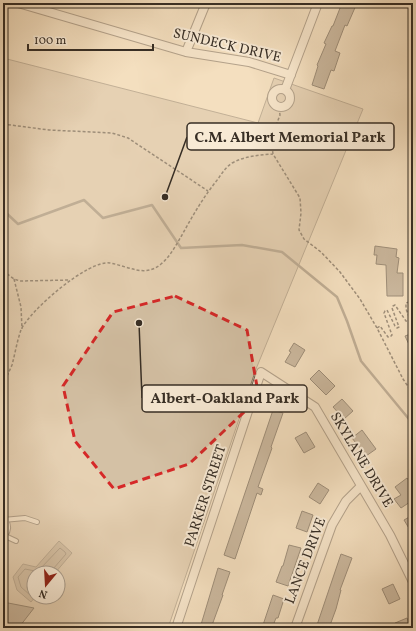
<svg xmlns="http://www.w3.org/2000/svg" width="416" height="631" viewBox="0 0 416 631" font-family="Vollkorn,serif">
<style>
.green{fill:#d4c1a5;stroke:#867865;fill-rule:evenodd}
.water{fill:#b4a38b;stroke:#827462}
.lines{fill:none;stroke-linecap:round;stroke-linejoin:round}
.shore{stroke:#766858;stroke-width:1}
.stream{stroke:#827462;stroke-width:2.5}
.building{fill:#998a75;stroke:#372e25}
.service-casing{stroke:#665a4c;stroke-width:6}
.minor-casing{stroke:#665a4c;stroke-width:10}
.path{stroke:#372e25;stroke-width:1.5;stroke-dasharray:3 2;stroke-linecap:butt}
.service{stroke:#f8ead5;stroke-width:4}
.minor{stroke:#f8ead5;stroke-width:8}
.marked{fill:none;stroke:#d62828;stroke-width:3;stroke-dasharray:8 5;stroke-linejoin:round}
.labels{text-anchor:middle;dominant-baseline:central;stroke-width:4;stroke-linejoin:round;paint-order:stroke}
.street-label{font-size:14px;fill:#372e25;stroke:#f8ead5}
.leader{fill:none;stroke:#372e25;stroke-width:1.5}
.callout-dot{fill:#372e25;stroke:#f8ead5;stroke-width:1.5}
.callout{fill:#f8ead5;stroke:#372e25;stroke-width:1.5}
.callout-label{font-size:15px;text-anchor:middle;font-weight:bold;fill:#372e25}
</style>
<rect width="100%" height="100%" fill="#f4dfbf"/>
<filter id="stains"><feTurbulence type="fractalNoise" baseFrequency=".005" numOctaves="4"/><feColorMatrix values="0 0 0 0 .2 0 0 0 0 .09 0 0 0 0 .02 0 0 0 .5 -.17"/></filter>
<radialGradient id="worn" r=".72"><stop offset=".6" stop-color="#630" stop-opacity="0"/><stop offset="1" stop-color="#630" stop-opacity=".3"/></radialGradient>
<path class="green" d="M3,58L258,123L274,78L363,109L256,369L168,628H3ZM34,573H58V597H34Z"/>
<path class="water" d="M59,541L72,553L55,573H34V597H35L31,602L17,590L13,577L23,564L36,567Z"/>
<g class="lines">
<path class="shore" d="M34,593L30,595L21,587L18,577L25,569L35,571L39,570L60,548L65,552L66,554L53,569V573"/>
<path class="stream" d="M3,210L18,224L84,200L103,218L152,205L181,248L242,245L282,252L337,297L347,321L361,361L413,424"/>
</g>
<path class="building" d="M342,3H357L347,26L345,25L335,51L340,53L334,71L331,70L324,89L312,85L318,66L317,65L326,44L324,43L332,26H333Z
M375,246L397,249L396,257L399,258L397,273H403V296H387L386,265L376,264L377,255H374Z
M413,333V353L405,336Z
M294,343L305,350L295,367L285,362L291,352L289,351Z
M319,370L335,386L326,395L310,379Z
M342,399L353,411L344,419L333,407Z
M273,410L283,413L271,447L272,448L258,487L263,489L261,495L257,493L235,559L224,555Z
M362,430L376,449L366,456L352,438Z
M306,432L315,447L304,453L295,438Z
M407,478L413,486V500L401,508L394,499L401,495L395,487Z
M318,483L329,490L320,504L309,497Z
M302,511L313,515L307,532L296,528Z
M413,515V535L404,520Z
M289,545L301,548L288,586L276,582L282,566H283Z
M341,554L352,558L340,590H341L336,609L329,628H316Z
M218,568L230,572L222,595H223L211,628H200Z
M393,584L400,599L389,604L382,589Z
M273,595L284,599L278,618H276L272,628H262Z
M3,602L34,608L20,626L17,625L15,628H3Z
M407,618L411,628H398L395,623Z"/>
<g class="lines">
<defs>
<path id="service" d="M3,520L25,518L37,522
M3,535L16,541
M5,536C9,530 9,526 6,520"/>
<path id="minor" d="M18,3L186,52L249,62L291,75
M186,52L206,3
M272 98a9 9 0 1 1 18 0a9 9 0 1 1-18 0Z
M285,90L318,3
M176,628L261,372L315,407L390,535L413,582
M295,628L332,525L346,501L361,486"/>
</defs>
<use href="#service" class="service-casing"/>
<use href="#minor" class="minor-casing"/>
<path class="path" d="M279,108L280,115L271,139L273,154L300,198L301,213L299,230L304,239L321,252L340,272L360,299L377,328L403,379L413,394
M3,124L49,130L112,133L128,138L208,191
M3,271L14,279L20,281L70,280
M14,279L21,307L22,329
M377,328L380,326L388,337H390L392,335L384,313L385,311L387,310L395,326L397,328L399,327L392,308L393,306L395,305L406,321L408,322L410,319L406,309V303L409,302C412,306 410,310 413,313
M3,385C6,378 9,372 12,365C15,354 17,341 21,330C29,311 89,259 110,263C128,266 145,278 161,264C170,257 176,245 182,235C193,215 204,196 218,179C222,173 226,167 232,163C245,156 259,155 273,154"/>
<use href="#service" class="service"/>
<use href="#minor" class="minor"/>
</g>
<path d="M0 0H416V631H0ZM175,296L247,330L259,398L189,464L114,489L75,441L63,386L113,312Z" fill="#f4dfbf" fill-opacity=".55" fill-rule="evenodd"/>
<path class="marked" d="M175,296L247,330L259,398L189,464L114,489L75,441L63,386L113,312Z"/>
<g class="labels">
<g class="street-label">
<text transform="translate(227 46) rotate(13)">SUNDECK DRIVE</text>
<text transform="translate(361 460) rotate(59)">SKYLANE DRIVE</text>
<text transform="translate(206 496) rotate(-72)">PARKER STREET</text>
<text transform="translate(306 561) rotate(-69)">LANCE DRIVE</text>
</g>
</g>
<path class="leader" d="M165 197L187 137M139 323L142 398"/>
<g class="callout-dot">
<circle cx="165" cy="197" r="4"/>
<circle cx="139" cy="323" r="4"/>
</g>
<g class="callout">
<rect x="187" y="123" width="207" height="27" rx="4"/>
<rect x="142" y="385" width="165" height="27" rx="4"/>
</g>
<g class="callout-label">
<text x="290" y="142">C.M. Albert Memorial Park</text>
<text x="225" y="403">Albert-Oakland Park</text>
</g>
<rect width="416" height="631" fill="none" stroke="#f4dfbf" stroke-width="16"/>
<rect x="4" y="4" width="408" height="623" fill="none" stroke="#372e25" stroke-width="2"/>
<rect x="8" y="8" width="400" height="615" fill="none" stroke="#372e25"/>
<g transform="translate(46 585) rotate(198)"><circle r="19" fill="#f8ead5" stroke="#ab9f8f"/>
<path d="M0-3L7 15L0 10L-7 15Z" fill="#8f2418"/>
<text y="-6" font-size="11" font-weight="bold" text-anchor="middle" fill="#372e25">N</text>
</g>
<path d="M28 44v6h125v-6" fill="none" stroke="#372e25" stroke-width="2"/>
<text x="34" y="44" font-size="12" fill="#372e25" stroke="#f8ead5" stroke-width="3" paint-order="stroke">100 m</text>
<rect width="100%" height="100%" filter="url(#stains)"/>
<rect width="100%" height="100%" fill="url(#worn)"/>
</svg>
